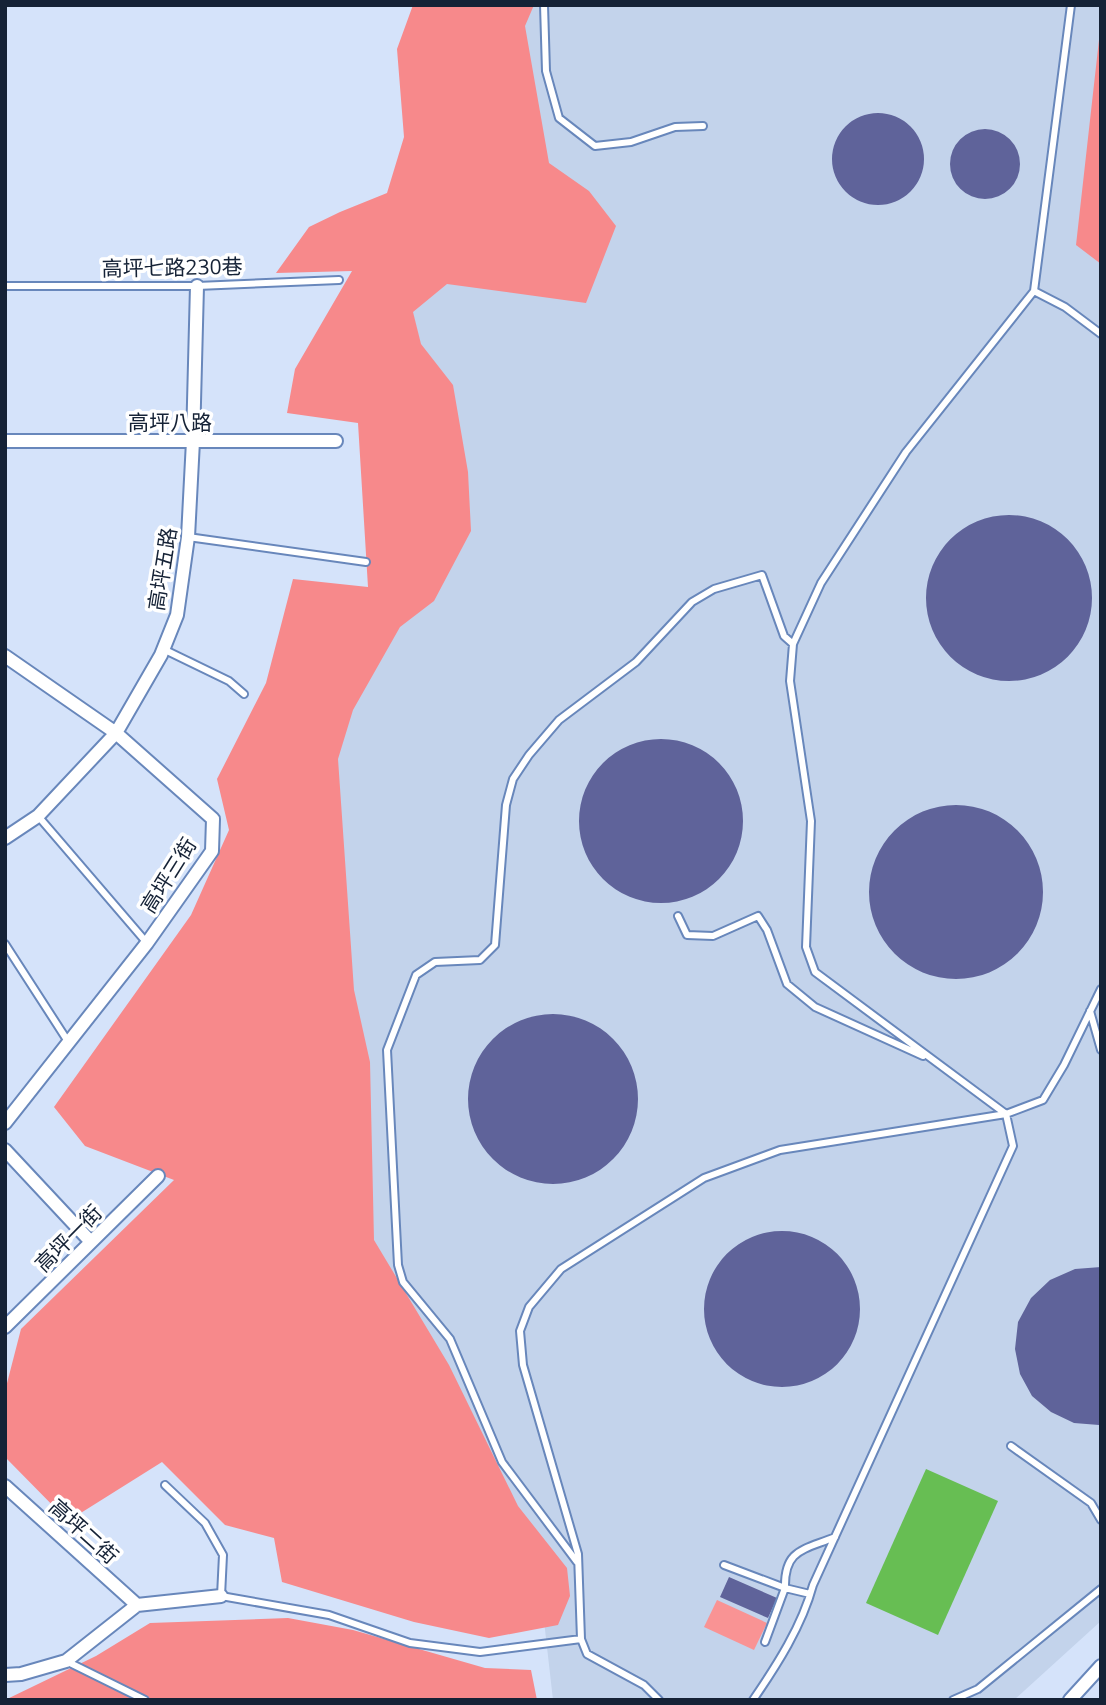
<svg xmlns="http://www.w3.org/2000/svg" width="1106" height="1705" viewBox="0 0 1106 1705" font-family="'Open Sans','Noto Sans TC',sans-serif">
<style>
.built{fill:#c3d3eb}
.green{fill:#f99394}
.forest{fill:#f7898b}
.water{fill:#67be53}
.building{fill:#5f639a}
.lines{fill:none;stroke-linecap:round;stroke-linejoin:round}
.lane-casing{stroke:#6887bb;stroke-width:10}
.street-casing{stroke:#6887bb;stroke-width:16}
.lane{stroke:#fff;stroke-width:6}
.street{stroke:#fff;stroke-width:12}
.labels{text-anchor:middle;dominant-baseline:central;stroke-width:7;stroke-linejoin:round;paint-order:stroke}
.street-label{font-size:21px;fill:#152236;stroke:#fff}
</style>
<rect width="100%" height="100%" fill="#d5e3fa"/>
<path class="built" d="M427,5H1101V1621L1014,1700H553L538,1568L321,1275L316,730L378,606Z"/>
<path class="green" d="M717,1600L767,1623L754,1650L704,1627Z"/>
<path class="forest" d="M413,5H534L525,26L549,163L589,191L616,226L586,303L447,284L413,312L421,344L453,385L468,472L471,531L434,601L400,627L353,710L338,759L354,990L370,1062L374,1240L449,1365L518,1506L567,1568L570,1596L558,1625L489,1638L414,1622L282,1582L274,1538L225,1525L162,1462L68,1521L5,1457V1391L21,1329L174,1180L85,1146L54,1107L191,915L229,830L217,779L266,683L293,579L368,587L358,423L287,413L295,369L352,271L276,273L309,227L340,212L387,193L404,137L397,49Z
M1101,22V264L1076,245Z
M288,1618L353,1630L485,1668L531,1670L537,1700H5L96,1656L150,1623Z"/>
<path class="water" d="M926,1469L998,1501L938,1635L866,1603Z"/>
<path class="building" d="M832 159a46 46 0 1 1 92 0a46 46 0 1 1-92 0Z
M950 164a35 35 0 1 1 70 0a35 35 0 1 1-70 0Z
M926 598a83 83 0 1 1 166 0a83 83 0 1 1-166 0Z
M579 821a82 82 0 1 1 164 0a82 82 0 1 1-164 0Z
M869 892a87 87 0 1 1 174 0a87 87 0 1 1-174 0Z
M468 1099a85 85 0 1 1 170 0a85 85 0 1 1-170 0Z
M704 1309a78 78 0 1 1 156 0a78 78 0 1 1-156 0Z
M1101,1267V1425H1099L1074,1423L1051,1412L1032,1396L1020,1374L1015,1349L1018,1322L1031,1298L1050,1280L1075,1269Z
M729,1577L777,1598L768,1618L720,1597Z"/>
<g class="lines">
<defs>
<path id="lane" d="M544,5L546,71L559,118L595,146L631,142L675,127L703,126
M1071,5L1034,291L906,452L821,583L793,644L790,681L811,821L806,947L815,972L1006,1114L1043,1100L1064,1065L1101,989
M5,286H197L339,280
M1034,291L1065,307L1101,334
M188,537L366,562
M163,649L229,681L244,694
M38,816L147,943
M678,916L687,935L713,936L758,916L767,930L787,984L815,1007L923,1056
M5,944L69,1043
M1090,1011L1101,1050
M1011,1446L1091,1503L1101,1520
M165,1485L205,1523L223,1555L221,1596L329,1615L410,1643L480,1652L581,1639
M577,1562L502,1462L450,1339L403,1282L398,1265L387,1050L416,975L435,962L480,960L495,945L506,805L513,779L529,755L559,720L636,662L692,602L714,589L762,575L784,636L793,644
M724,1565L785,1588L765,1642
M810,1594L785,1588C784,1549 804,1550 835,1537
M66,1661L145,1700
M659,1700L644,1685L587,1654L581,1639L578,1554L523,1365L520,1331L529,1307L561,1269L704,1178L780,1150L1006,1114L1013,1146L813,1585C802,1626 777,1665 753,1700
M953,1700L978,1689L1101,1589"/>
<path id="street" d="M5,441H336
M5,656L116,733L213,819L212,851L147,943L5,1123
M5,838L38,816L116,733L161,655L177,615L188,537L193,441L197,286
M5,1150L91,1242
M5,1327L158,1176
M5,1486L137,1605
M137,1605L221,1596
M5,1675L21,1674L66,1661L137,1605
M1070,1700L1101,1666"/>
</defs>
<use href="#lane" class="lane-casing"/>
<use href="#street" class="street-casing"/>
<use href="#lane" class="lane"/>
<use href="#street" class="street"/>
</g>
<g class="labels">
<g class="street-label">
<text transform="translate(172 267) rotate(-1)">高坪七路230巷</text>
<text x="170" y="422">高坪八路</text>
<text transform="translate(162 569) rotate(-81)">高坪五路</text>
<text transform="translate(168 875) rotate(-58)">高坪三街</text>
<text transform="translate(68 1238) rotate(-45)">高坪一街</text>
<text transform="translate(84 1531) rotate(42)">高坪二街</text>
</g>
</g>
<rect width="1106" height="1705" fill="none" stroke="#152236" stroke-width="14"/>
</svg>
